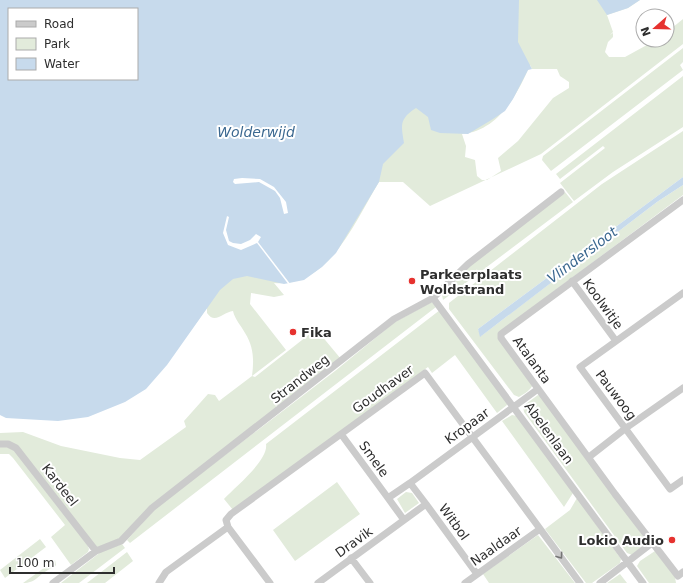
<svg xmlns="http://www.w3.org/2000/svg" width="683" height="583" viewBox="0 0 683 583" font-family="'DejaVu Sans',sans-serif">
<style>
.green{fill:#e2ebdb;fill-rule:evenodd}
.water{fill:#c7daec;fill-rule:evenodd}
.pier{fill:#fff}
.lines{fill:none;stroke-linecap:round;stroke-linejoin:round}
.minor{stroke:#cbcbcb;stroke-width:7}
.oneway{stroke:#757575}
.poi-dot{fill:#e6322f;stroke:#fff;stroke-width:1.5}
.labels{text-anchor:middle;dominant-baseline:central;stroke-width:4;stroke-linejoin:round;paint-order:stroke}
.poi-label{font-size:13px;font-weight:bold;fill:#2e2e2e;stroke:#fff;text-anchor:start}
.street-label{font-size:13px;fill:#2e2e2e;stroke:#fff}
.water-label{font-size:14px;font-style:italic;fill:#3b6890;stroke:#fff}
</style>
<rect width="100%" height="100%" fill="#fff"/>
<path class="green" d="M0,0H640L628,8L607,15L613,32L610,35L613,33V37L608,42L605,52L609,57H625L656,40H667V32L683,19V44L541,154L430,206L403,182H379C355,221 329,288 274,283L284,295L274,297L251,293L250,304L286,350L252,376L255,377L316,329L341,359L279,408L274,403L278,409L151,507L121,539L97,548L17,446L0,442V433L23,432L61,446L120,458L140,460L186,427L184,421L208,394L215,395L219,401L252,376C254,361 254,347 245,333C241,325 235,320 233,311C223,312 215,325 207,313V308L162,370L117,336L31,300ZM9,9H137V79H9ZM530,65L532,69H557L560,76L569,82V88L553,98L518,141L498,158L501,171L487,180H482L477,176L475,160L465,157L466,146L462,134C498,131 518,94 530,65Z
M683,48V62L680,65L683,70L551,171L542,160L543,156Z
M683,76V127L613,172L574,201L560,183L605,148L603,146L560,179L556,174Z
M683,131V177L478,329L481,336L657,202L683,185V195L498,333L533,384C531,390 524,394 519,397L514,395L449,309V303L602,184Z
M565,192L573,202L443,300L442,295L471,265Z
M432,302L436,307L130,543L127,540L157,507L335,371L395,322Z
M440,310L507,403V405L497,413L455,355L432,373L428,367L233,510L224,499C235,487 269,460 266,444Z
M538,395L541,396L646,540V543L632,555L627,553L524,412L523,406Z
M512,415L517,416L573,493L564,507L502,421Z
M0,444L15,450L87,544L89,549L88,552L71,565L51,537L65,525L13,458L9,454H0Z
M337,482L360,514L295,561L273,530Z
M406,492L412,493L419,503L405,513L397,499Z
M577,498L621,559L620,563L592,583H586L545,529L570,510Z
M538,535L575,583H489L483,574Z
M40,539L46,547L5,578L0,570Z
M122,544L125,548L79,583H61L102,551Z
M655,551L675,577L676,583H649L637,566L640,561Z
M127,552L133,561L105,583H87Z
M55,560L56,565C54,568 51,568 48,570C37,576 36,583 23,583Z
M620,574L627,583H607Z"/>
<path class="water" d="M0,0H519L518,42L532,69L528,70L513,99L505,111L493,119L468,134L440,133L431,130L428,117L416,108C399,119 401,125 404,143L383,164L379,182L336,253L322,267L304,280L284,284L247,276L233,279L220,290L167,365L146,389L125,402L88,417L58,421L6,418L0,415ZM9,9H137V79H9Z
M597,0H640L628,8L607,15Z
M683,177V185L657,202L480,337L478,329Z"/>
<path class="pier" d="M242,178L260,179L274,187L286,202L288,213L284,214L280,198L275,191L259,182L235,184L233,182L234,179Z
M227,216L229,217L226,230L229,241L233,243L241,244L250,240L256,234L261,237L258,242L291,285H289L257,243L241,250L228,245L223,233Z"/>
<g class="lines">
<path class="minor" d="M683,200L501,334V338L615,494L678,576L683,572
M572,281L616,341
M683,293L580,367L670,489L683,480
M433,298L643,583
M341,434L388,498
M0,444H8L16,448L96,551
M589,457L626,428L683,388
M410,483L538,389
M426,504L477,574
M351,558L370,583
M53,583L96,551L121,541L152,508L394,319L433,298L468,264L561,192
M159,583L166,572L228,527
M270,583L228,527L226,520L231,514L425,373L580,583
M318,583L426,504L410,483L388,498L404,520
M465,583L540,529
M600,583L652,543"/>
</g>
<defs><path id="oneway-chevron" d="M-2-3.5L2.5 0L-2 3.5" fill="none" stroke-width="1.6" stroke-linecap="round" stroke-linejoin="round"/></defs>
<use class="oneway" href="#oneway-chevron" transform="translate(560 556) rotate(54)"/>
<g class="poi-dot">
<circle cx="412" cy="281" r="4"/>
<circle cx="293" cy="332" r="4"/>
<circle cx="672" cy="540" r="4"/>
</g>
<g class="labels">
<g class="poi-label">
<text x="420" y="274">Parkeerplaats<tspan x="420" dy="15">Woldstrand</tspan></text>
<text x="301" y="332">Fika</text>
<text x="664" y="540" text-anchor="end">Lokio Audio</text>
</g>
<g class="street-label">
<text transform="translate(603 304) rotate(54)">Koolwitje</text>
<text transform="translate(532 360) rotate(54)">Atalanta</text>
<text transform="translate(300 379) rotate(-38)">Strandweg</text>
<text transform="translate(383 389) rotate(-36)">Goudhaver</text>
<text transform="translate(616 395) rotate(53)">Pauwoog</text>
<text transform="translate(467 426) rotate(-36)">Kropaar</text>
<text transform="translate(549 433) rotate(54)">Abelenlaan</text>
<text transform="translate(374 459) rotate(54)">Smele</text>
<text transform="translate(60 485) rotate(52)">Kardeel</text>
<text transform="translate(454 522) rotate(54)">Witbol</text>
<text transform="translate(354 542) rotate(-36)">Dravik</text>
<text transform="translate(496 546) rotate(-35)">Naaldaar</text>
</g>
<g class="water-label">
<text x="256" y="132">Wolderwijd</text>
<text transform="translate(582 255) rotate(-37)">Vlindersloot</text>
</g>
</g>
<rect x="8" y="8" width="130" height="72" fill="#ffffff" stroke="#ababab"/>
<rect x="16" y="21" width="20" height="6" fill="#cbcbcb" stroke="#ababab"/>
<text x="44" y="28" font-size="12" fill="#2e2e2e">Road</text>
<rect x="16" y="38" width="20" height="12" fill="#e2ebdb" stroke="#ababab"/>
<text x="44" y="48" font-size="12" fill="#2e2e2e">Park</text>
<rect x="16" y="58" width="20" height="12" fill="#c7daec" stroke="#ababab"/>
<text x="44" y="68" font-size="12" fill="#2e2e2e">Water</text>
<g transform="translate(655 28) rotate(250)"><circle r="19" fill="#ffffff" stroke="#ababab"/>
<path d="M0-3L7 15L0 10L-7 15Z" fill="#e6322f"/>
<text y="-6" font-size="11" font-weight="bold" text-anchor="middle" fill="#2e2e2e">N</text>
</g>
<path d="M10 567v6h104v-6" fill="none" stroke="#2e2e2e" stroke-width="2"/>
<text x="16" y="567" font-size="12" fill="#2e2e2e" stroke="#ffffff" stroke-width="3" paint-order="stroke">100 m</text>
</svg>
